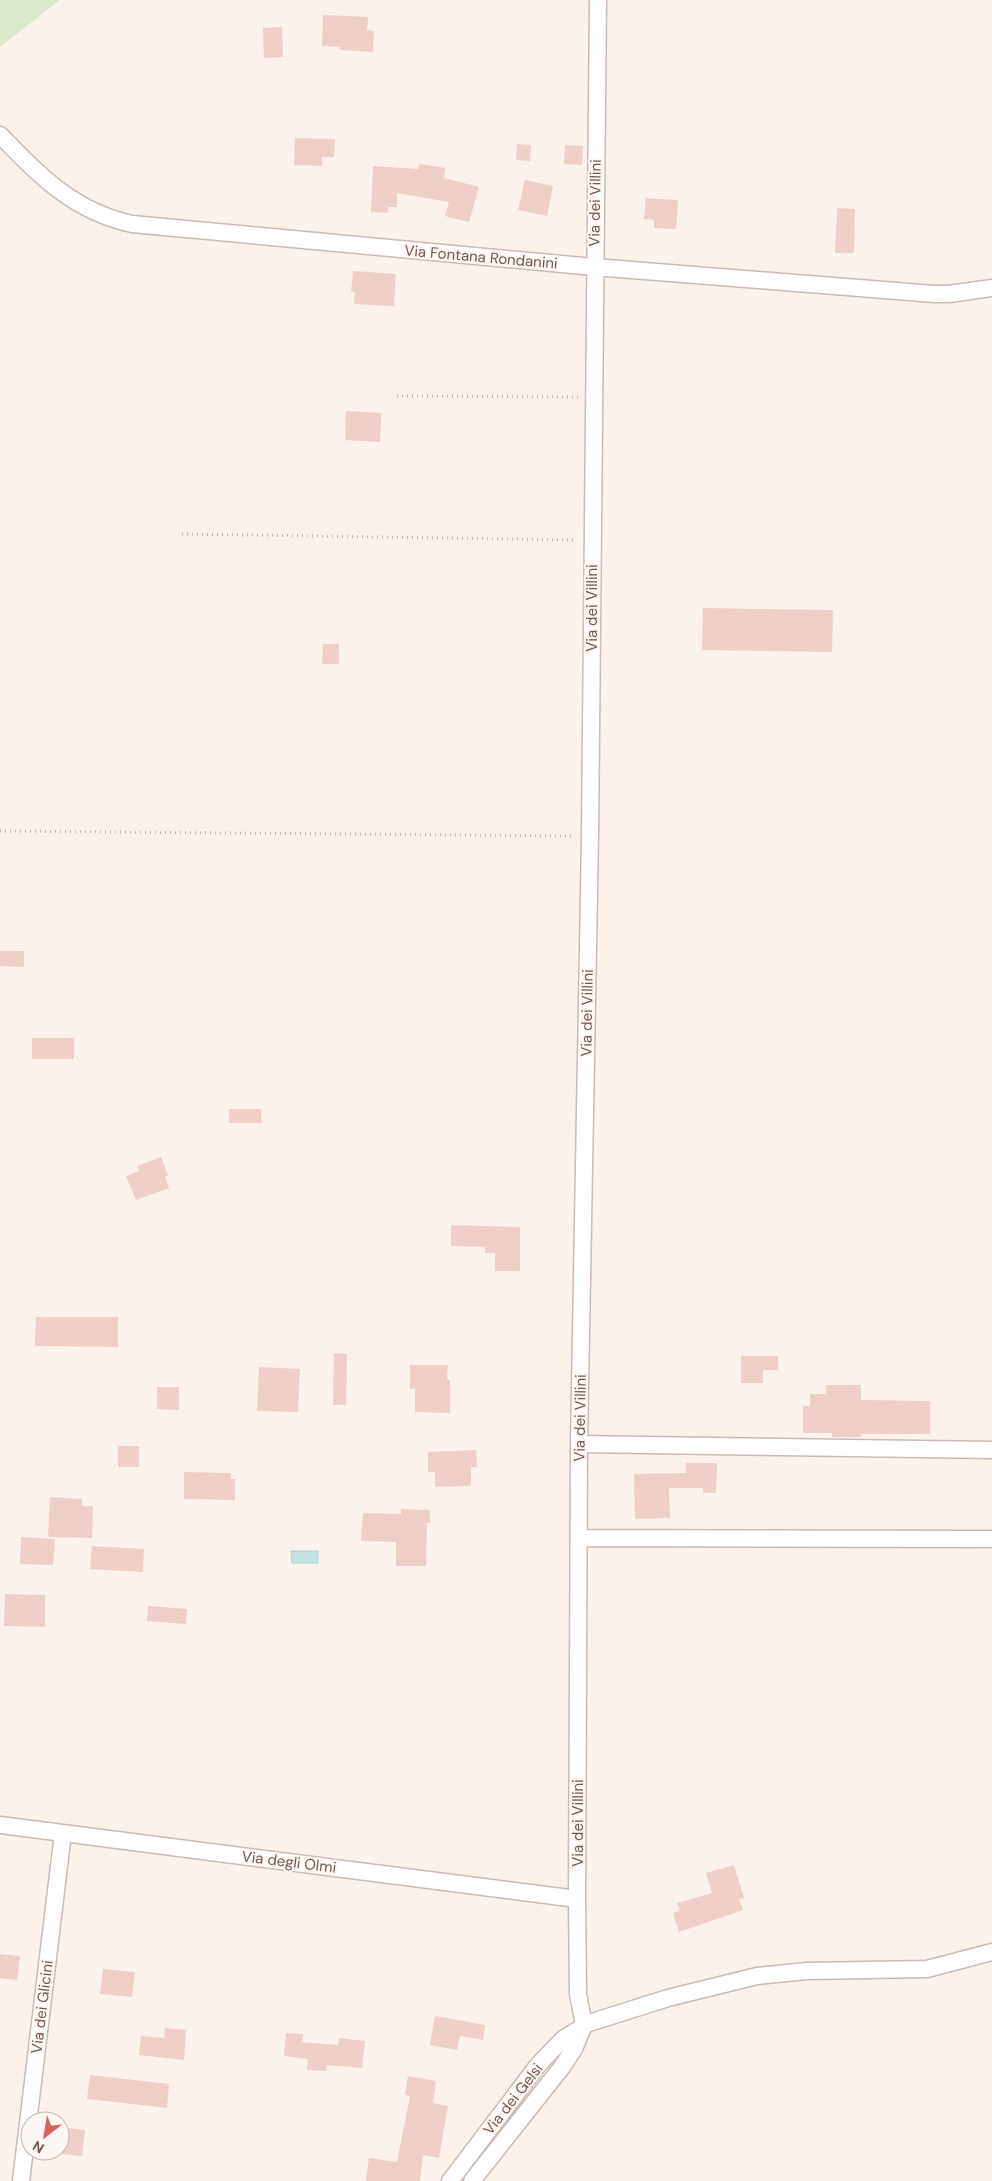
<svg xmlns="http://www.w3.org/2000/svg" width="992" height="2181" viewBox="0 0 992 2181" font-family="'DM Sans',sans-serif">
<style>
.green{fill:#dce8cc}
.water{fill:#c2e3e1;stroke:#aad4d2}
.building{fill:#edcfc7}
.lines{fill:none;stroke-linecap:round;stroke-linejoin:round}
.minor-casing{stroke:#ccb9b3;stroke-width:19}
.path{stroke:#d3b2aa;stroke-width:3;stroke-dasharray:1 4;stroke-linecap:butt}
.minor{stroke:#fff;stroke-width:16}
.labels{text-anchor:middle;dominant-baseline:central;stroke-width:4.5;stroke-linejoin:round;paint-order:stroke}
.street-label{font-size:15px;fill:#745751;stroke:#fdf7f3}
</style>
<rect width="100%" height="100%" fill="#fbf2ec"/>
<path class="green" d="M0,0H60L0,47Z"/>
<path class="water" d="M291,1551H318V1563H292Z"/>
<path class="building" d="M323,15L368,17L367,30L374,31L373,52L339,50L340,47L322,46Z
M282,27L283,57L264,58L263,28Z
M295,138L335,139L334,157H322V166L294,165Z
M517,144L531,145L530,161L516,160Z
M565,145L583,146L582,165L564,164Z
M419,164L445,168L444,178L479,187L469,222L445,216L449,202L397,193V207H388V213L371,212L373,166L418,169Z
M525,180L553,186L547,216L518,210Z
M646,198L678,200L676,229L654,228V220L644,219Z
M837,208L855,209L854,253H835Z
M353,271L396,274L394,306L354,304L355,292H351Z
M346,411L381,413L380,442L345,440Z
M703,608L833,610L832,652L702,650Z
M323,644H339V664H322Z
M0,951H24V967L0,966Z
M32,1038H74V1059H32Z
M229,1109H261L262,1123H229Z
M161,1157L168,1175L165,1177L169,1188L136,1200L126,1176L139,1171L137,1166Z
M451,1225L520,1227V1271H495V1253H485V1247L451,1246Z
M36,1317H118V1347L35,1346Z
M334,1353L347,1354L346,1405H333Z
M741,1356H778V1370H763V1383H741Z
M410,1365H448L447,1380H450V1413L415,1412V1389H410Z
M259,1367L300,1369L298,1412L257,1411Z
M826,1385H861V1400L930,1401V1434H861V1437H832V1433H803V1406H810V1394H826Z
M157,1387H179V1410L157,1409Z
M118,1446H139V1467H118Z
M476,1450L477,1467H471V1486L435,1487V1472H428V1452Z
M686,1463H717L716,1493H703V1488H669L670,1518L635,1519L634,1474L686,1473Z
M184,1472L231,1473V1479H235V1500L184,1499Z
M50,1497L82,1499V1506H93L92,1538L48,1537Z
M401,1509L430,1510V1523H427L426,1566H396V1542L361,1541L363,1513L401,1514Z
M21,1537L55,1539L53,1565L20,1564Z
M92,1546L144,1549L143,1572L90,1569Z
M5,1594L45,1595V1627L4,1626Z
M148,1606L187,1609L186,1624L147,1621Z
M734,1865L744,1898L739,1899L743,1910L679,1932L673,1913L680,1911L677,1903L712,1893L706,1873Z
M0,1954L20,1956L17,1980L0,1978Z
M103,1969L135,1972L132,1997L100,1994Z
M435,2016L485,2025L483,2040L460,2036L457,2050L430,2045Z
M165,2028L186,2030L184,2060L139,2055L141,2036L164,2038Z
M286,2033L303,2034L302,2042L338,2045L339,2038L365,2041L362,2068L327,2065L326,2071L307,2070L308,2059L284,2056Z
M90,2075L169,2084L167,2108L87,2099Z
M408,2076L436,2081L433,2103L448,2106L439,2158L423,2155L420,2181H366L369,2158L397,2162L410,2096L405,2095Z
M60,2127L85,2130L82,2156L60,2154Z"/>
<g class="lines">
<defs>
<path id="minor" d="M0,135C40,176 73,211 132,224L594,267L934,294H949L992,288
M579,1444L992,1450
M580,1538L992,1539
M0,1825L577,1899
M584,2025L578,1994L577,1899L579,1444L590,836L598,0
M21,2181L63,1833
M450,2181L538,2065L563,2039L589,2023L668,1998L757,1976L807,1971L927,1969L992,1952
M472,2181L562,2067L574,2049L584,2025"/>
</defs>
<use href="#minor" class="minor-casing"/>
<path class="path" d="M397,396L579,397
M182,534L577,540
M0,831L574,836"/>
<use href="#minor" class="minor"/>
</g>
<g class="labels">
<g class="street-label">
<text transform="translate(595 203) rotate(-89)">Via dei Villini</text>
<text transform="translate(481 257) rotate(5)">Via Fontana Rondanini</text>
<text transform="translate(592 608) rotate(-90)">Via dei Villini</text>
<text transform="translate(587 1013) rotate(-89)">Via dei Villini</text>
<text transform="translate(580 1418) rotate(-89)">Via dei Villini</text>
<text transform="translate(578 1823) rotate(-90)">Via dei Villini</text>
<text transform="translate(289 1862) rotate(7)">Via degli Olmi</text>
<text transform="translate(42 2007) rotate(-83)">Via dei Glicini</text>
<text transform="translate(513 2099) rotate(-52)">Via dei Gelsi</text>
</g>
</g>
<g transform="translate(45 2136) rotate(211)"><circle r="24" fill="#fdf7f3" stroke="#c6b7b2"/>
<path d="M0-4L9 19L0 12L-9 19Z" fill="#d66460"/>
<text y="-8" font-size="14" font-weight="bold" text-anchor="middle" fill="#745751">N</text>
</g>
</svg>
